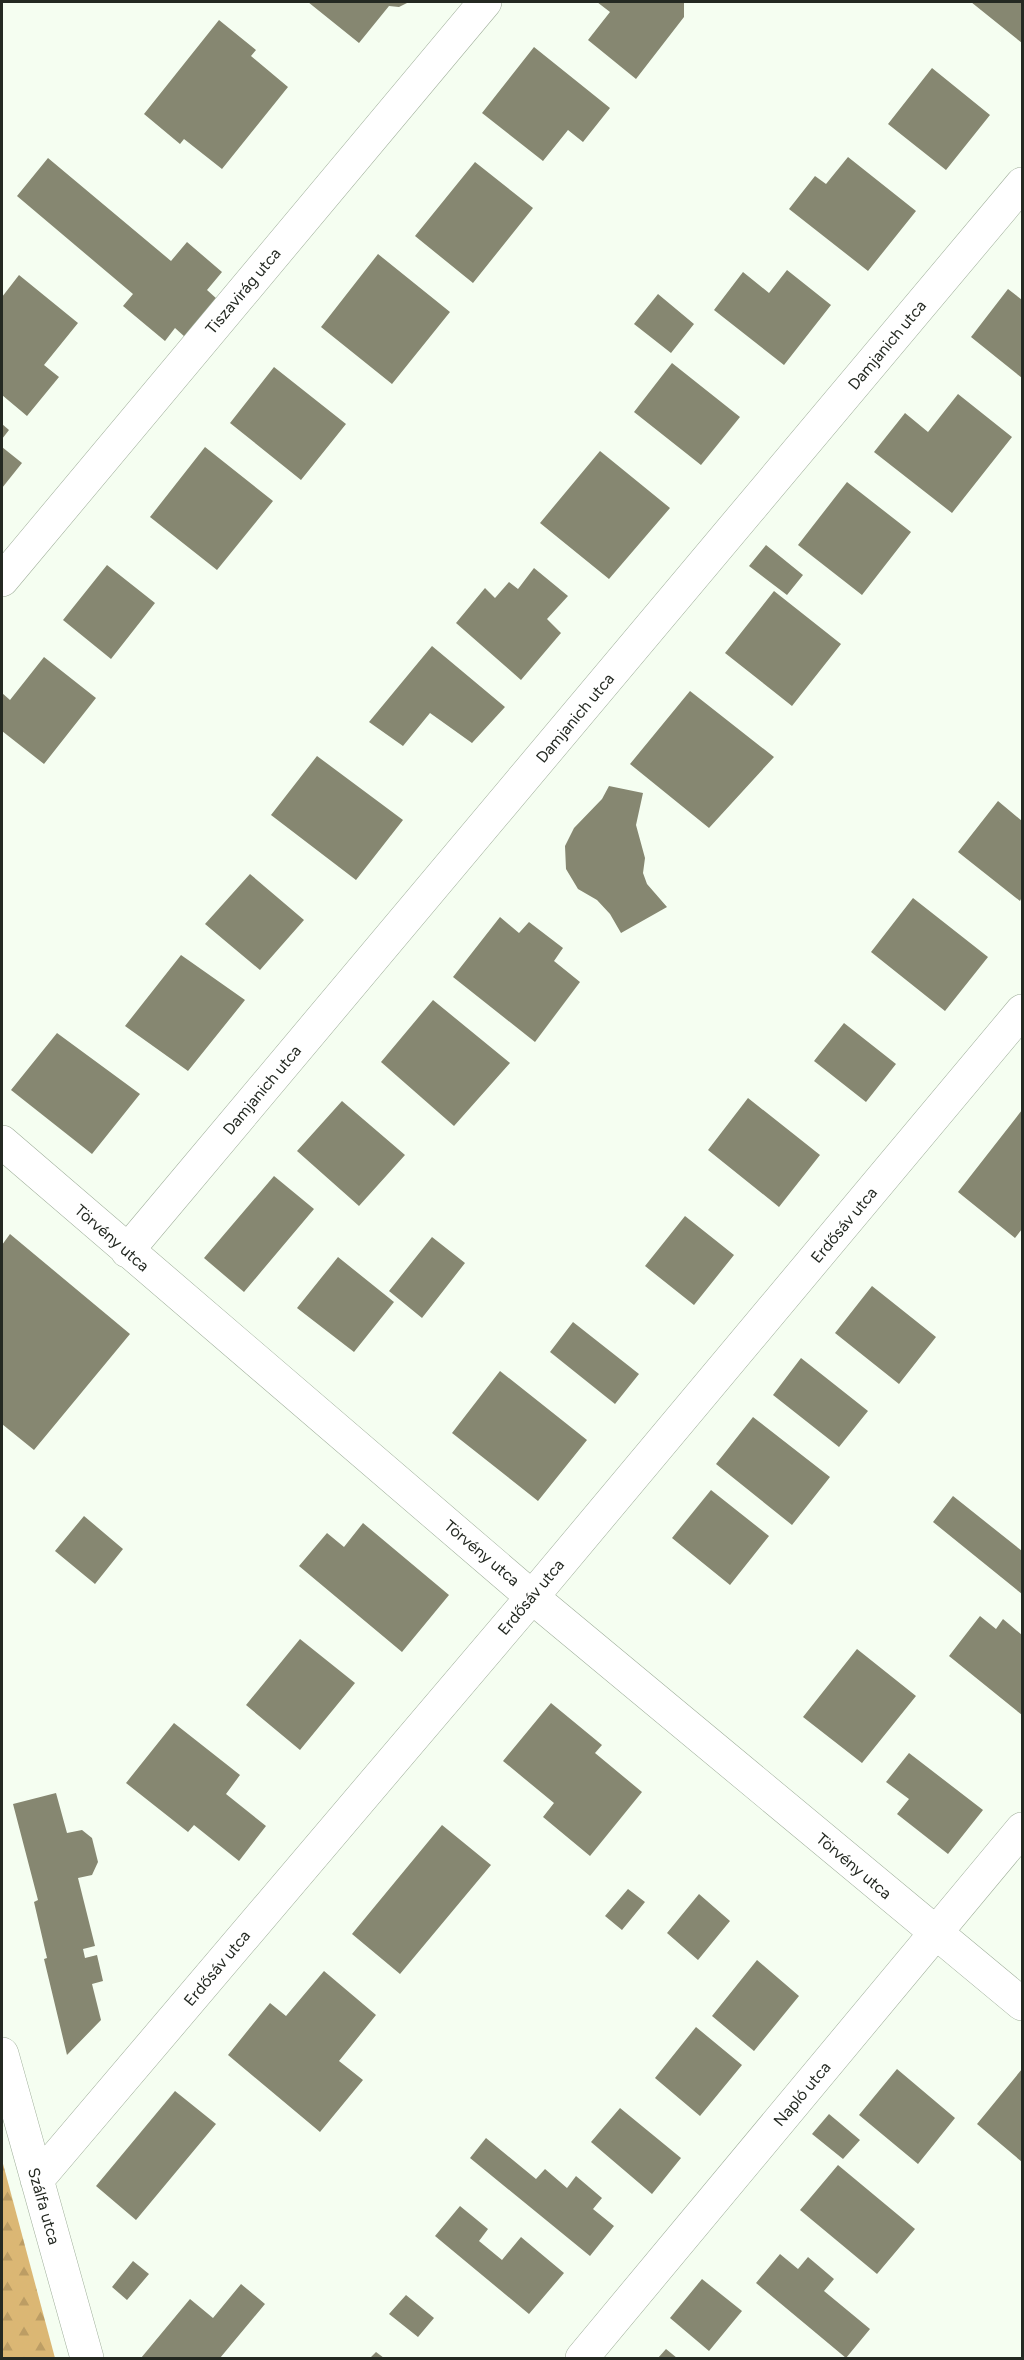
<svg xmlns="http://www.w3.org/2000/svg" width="1024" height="2360" viewBox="0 0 1024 2360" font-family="Figtree,sans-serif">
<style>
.forest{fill:url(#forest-firs)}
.building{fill:#868771}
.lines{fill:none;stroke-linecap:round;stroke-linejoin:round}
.minor-casing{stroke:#9fae9a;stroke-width:34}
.minor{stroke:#fff;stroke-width:33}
.labels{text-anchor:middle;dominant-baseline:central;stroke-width:5;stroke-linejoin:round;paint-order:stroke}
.street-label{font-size:16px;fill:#242922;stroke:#fff}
</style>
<defs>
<pattern id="forest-firs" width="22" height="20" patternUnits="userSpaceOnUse" patternTransform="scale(1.5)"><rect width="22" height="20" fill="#dbb774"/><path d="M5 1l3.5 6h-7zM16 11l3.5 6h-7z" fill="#bc9d64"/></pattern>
</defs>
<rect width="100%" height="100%" fill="#f5fef1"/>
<path class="forest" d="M2,2160L55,2358H2Z"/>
<path class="building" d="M308,2H409L399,7L389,6L359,43Z
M597,2H684V17L636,79L588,40L610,12Z
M971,2H1022V43Z
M219,20L256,50L251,56L288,87L222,169L184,139L180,144L144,114Z
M534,47L610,108L583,142L568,130L543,161L482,113Z
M932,68L990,115L946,170L888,124Z
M848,157L916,211L868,271L789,209L815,176L826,184Z
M48,158L171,261L187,242L222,272L207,290L217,299L185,337L175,328L165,341L123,306L133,294L17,196Z
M475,162L533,208L473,283L415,236Z
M378,254L450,312L392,384L321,327Z
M787,270L831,305L784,365L714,310L743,272L769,293Z
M19,275L78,323L44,365L59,377L27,416L2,395V297Z
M1008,289L1022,300V378L971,337Z
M658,294L694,324L671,353L634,324Z
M672,363L740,417L701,465L634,412Z
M274,367L346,424L301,480L230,423Z
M958,394L1012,437L952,513L874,452L905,413L928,432Z
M2,424L9,430L2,439Z
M2,447L22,463L2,488Z
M205,447L273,501L217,570L150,517Z
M600,451L670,508L609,579L540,523Z
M847,482L911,532L862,595L798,545Z
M766,545L803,575L787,595L749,566Z
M107,565L155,603L111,659L63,620Z
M534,568L568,596L547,619L561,633L521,680L456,623L485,588L495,598L509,582L518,589Z
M774,591L841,644L792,706L725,653Z
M432,646L505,707L472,743L430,713L403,746L369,722Z
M44,657L96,698L44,764L2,731V693L10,700Z
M690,691L774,757L709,828L630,764Z
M317,756L403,820L356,880L271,815Z
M609,786L643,793L636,825L645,858L643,873L647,884L667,907L621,933L610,914L597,900L578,889L566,869L565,846L574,828L602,799Z
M998,801L1022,821V897L1020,901L958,852Z
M250,874L304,920L260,970L205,924Z
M913,898L988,957L945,1011L871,952Z
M500,917L519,933L529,922L563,948L554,961L580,982L535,1042L453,977Z
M181,955L245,1000L188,1071L125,1026Z
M433,1000L510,1063L454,1126L381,1062Z
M844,1023L896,1064L866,1102L814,1061Z
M57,1033L140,1094L92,1154L11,1090Z
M748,1098L820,1155L779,1207L708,1150Z
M342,1101L405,1155L359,1206L297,1151Z
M1022,1110V1229L1015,1238L958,1192Z
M274,1176L314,1209L244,1292L204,1258Z
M685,1216L734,1255L694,1305L645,1266Z
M10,1234L130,1334L34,1450L2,1424V1245Z
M432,1237L465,1263L422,1318L389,1291Z
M338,1257L394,1302L354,1352L297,1308Z
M872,1286L936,1337L899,1384L835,1333Z
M573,1322L639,1374L615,1404L550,1352Z
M801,1358L868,1411L839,1447L773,1395Z
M500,1371L587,1440L538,1501L452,1433Z
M753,1417L830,1477L792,1525L716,1464Z
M711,1490L769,1536L730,1585L672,1538Z
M953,1496L1022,1551V1594L933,1522Z
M84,1516L123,1549L95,1584L55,1551Z
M363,1523L449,1595L402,1652L299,1566L327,1533L344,1547Z
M980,1616L996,1629L1003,1619L1022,1635V1715L949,1656Z
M300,1639L355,1683L300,1750L246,1705Z
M857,1649L916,1696L862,1763L803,1717Z
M551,1703L602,1745L595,1753L642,1792L590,1856L543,1817L554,1803L503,1761Z
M174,1723L240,1775L226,1794L266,1826L239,1861L194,1825L188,1832L126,1783Z
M909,1753L983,1810L948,1854L897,1814L909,1799L886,1782Z
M56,1793L67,1833L82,1830L92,1838L98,1862L92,1875L78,1878L95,1946L83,1949L85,1958L97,1955L103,1981L92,1984L101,2020L67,2055L44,1959L47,1958L34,1902L38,1900L13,1804Z
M442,1825L491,1865L400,1974L352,1934Z
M628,1889L645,1902L622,1930L605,1916Z
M699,1894L730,1921L698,1960L667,1933Z
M757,1960L799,1996L754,2051L712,2016Z
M324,1971L376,2015L339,2061L363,2080L320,2132L228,2055L270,2003L286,2016Z
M696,2027L742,2065L700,2116L655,2078Z
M897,2069L955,2118L918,2164L859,2115Z
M1022,2069V2162L977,2124Z
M175,2091L216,2124L136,2220L96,2186Z
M620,2108L681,2158L652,2194L591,2142Z
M829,2114L860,2140L843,2159L812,2134Z
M486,2138L536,2179L545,2169L567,2188L576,2176L602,2198L593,2209L614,2226L590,2256L470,2158Z
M838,2165L915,2229L877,2274L800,2210Z
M460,2206L488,2229L479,2241L502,2260L521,2237L564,2273L529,2314L435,2236Z
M780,2254L798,2269L808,2257L834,2279L824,2291L870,2329L846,2358L756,2283Z
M133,2261L149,2274L127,2300L112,2287Z
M702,2279L742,2311L709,2351L670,2318Z
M241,2284L265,2304L220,2358H141L190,2299L213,2318Z
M406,2295L434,2318L418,2337L389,2314Z
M666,2349L677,2358H658Z
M376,2352L384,2358H370Z"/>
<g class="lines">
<defs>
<path id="minor" d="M2,580L485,2
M2,1142L532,1597L1022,2004
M127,1251L1022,184
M2,2054L87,2358
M37,2180L532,1597L1022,1011
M582,2358L1022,1829"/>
</defs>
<use href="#minor" class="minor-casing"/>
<use href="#minor" class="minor"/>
</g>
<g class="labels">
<g class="street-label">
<text transform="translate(243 291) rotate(-50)">Tiszavirág utca</text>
<text transform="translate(887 345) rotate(-50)">Damjanich utca</text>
<text transform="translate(575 718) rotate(-50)">Damjanich utca</text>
<text transform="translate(262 1090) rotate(-50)">Damjanich utca</text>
<text transform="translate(844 1225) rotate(-50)">Erdősáv utca</text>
<text transform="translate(112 1238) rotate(41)">Törvény utca</text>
<text transform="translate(482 1553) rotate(40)">Törvény utca</text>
<text transform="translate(531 1597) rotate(-50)">Erdősáv utca</text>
<text transform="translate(854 1866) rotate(40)">Törvény utca</text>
<text transform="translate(217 1968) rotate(-50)">Erdősáv utca</text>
<text transform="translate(802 2094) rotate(-50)">Napló utca</text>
<text transform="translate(44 2206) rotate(74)">Szálfa utca</text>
</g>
</g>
<rect width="1024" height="2360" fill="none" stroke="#242922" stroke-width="6"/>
</svg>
